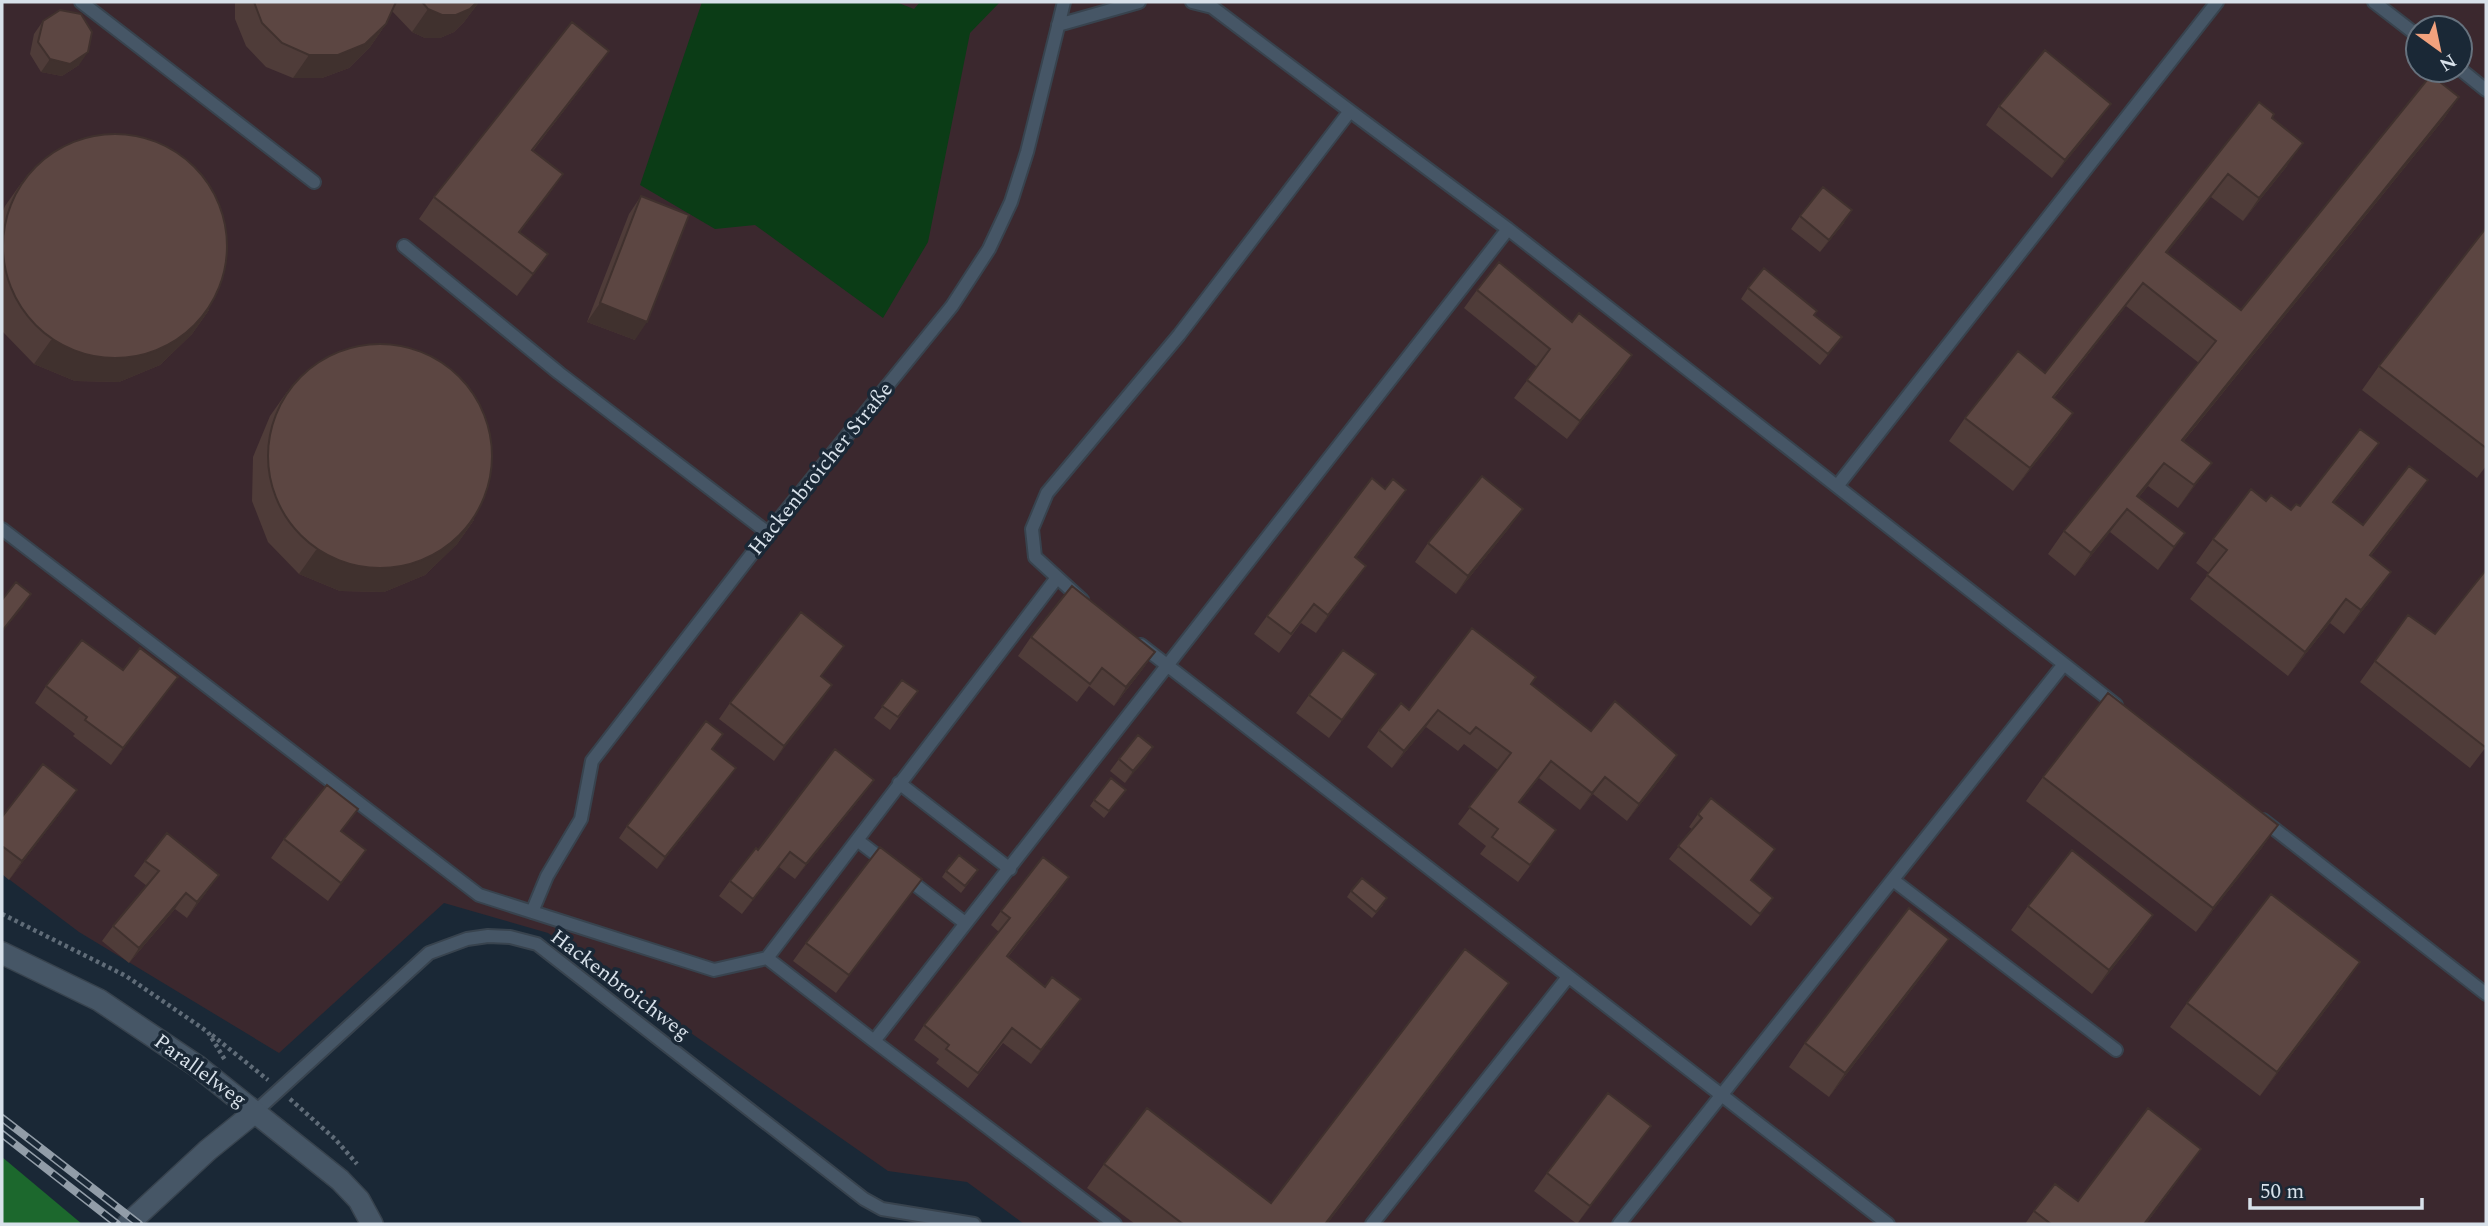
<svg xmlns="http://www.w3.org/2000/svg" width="2488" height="1226" viewBox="0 0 2488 1226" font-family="Spectral,serif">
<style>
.industrial{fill:#3b282e;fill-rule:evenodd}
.green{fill:#0b3c16}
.forest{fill:#1c682d}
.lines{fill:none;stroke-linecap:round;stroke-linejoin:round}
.service-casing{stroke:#38434e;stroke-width:16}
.minor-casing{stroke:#38434e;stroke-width:24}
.path{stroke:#606c78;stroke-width:4.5;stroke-dasharray:3.5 3.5;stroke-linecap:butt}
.service{stroke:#465666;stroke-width:12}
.minor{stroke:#465666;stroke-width:21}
.rail-casing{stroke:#929da8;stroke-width:8}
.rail{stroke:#1a2836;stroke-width:5;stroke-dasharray:16;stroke-linecap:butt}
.wall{fill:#4f3c39}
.shaded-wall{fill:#40312e}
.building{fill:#5c4642;stroke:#40312e;stroke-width:2}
.labels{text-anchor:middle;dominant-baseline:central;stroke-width:7;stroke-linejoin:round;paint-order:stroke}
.street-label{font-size:21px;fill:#d8e1ea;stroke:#1a2836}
</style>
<rect width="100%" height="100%" fill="#1a2836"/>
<path class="industrial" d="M2,2H2486V1224H1024L967,1182L888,1171L548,933L444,903L279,1053L79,932L2,874ZM2418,28H2460V70H2418Z"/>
<path class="green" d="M702,2H896L914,9L920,2H1000L970,33L928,242L883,318L755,225L715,229L640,185Z"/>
<path class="forest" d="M2,1157L82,1224H2Z"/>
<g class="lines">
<defs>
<path id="service" d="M81,2L314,182
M1192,2L1212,7L1350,111
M2374,2L2418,36
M1058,25L1139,2
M2460,69L2486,90
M404,246L559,373L768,533
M1838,485L2217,2
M2,529L479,895L714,970L767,958L1056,579
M1082,600L1035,557L1032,529L1047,493L1179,335L1350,111L1508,229L2064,664
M1141,645L1888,1224
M899,783L1010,869
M2263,820L2486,994
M857,840L887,863
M904,876L965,923
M1893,880L2116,1050
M532,912L547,876L581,819L592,761L768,533L952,306L989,249L1011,202L1027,152L1064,2
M767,958L874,1041
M255,1112L429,953L467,939L488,936L510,937L537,944L864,1199L882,1209L974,1224
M1115,1224L874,1041L1508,229
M1372,1224L1568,977
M1619,1224L2064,664L2116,705"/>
<path id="minor" d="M2,953L99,1000L197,1066L340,1180L359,1200L372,1224
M128,1224L208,1150L255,1112"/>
</defs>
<use href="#service" class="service-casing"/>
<use href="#minor" class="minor-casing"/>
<path class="path" d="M2,902H3
M2,914L126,976L208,1032L225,1060
M212,1035L268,1080
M290,1099L335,1139L357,1164"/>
<use href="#service" class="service"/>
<use href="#minor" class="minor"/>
<defs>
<path id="rail" d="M2,1118L139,1224
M2,1134L117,1224"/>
</defs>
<use href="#rail" class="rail-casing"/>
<use href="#rail" class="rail"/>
</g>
<path class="wall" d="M235,2H479L464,22L454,32L440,38H425L412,32L392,11L386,24L370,47L349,68L322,78H293L266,67L246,46L235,19Z
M43,21L79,65L62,76L41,72L30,54L34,34Z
M593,73L533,151L563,174L520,232L548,254L517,296L419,219L434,197Z
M2459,97L2443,120L2184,441L2212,463L2178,508L2148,486L2139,497L2185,533L2158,570L2110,532L2075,576L2048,554L2064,531L2199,363L2126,306L2054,398L2073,413L2057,436L2013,491L1949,441L1965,418L2045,373L2272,118L2287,166L2243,221L2211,197L2167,253L2241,310Z
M1999,106L2098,122L2052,178L1986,125Z
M22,182L209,310L192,334L160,365L119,382L75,381L34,364L3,332L2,328V213L5,206Z
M641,196L635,340L587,322L629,214Z
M1800,216L1844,223L1820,252L1791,229Z
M2486,228V466L2477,478L2362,390L2379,366Z
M1748,288L1814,315L1842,337L1820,365L1741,299Z
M1477,290L1572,322L1620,373L1567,439L1514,398L1537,367L1464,308Z
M287,392L474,520L457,544L425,575L384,592L340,591L299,574L268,542L252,501L253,457L270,416Z
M2379,443L2362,467L2334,503L2363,525L2428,480L2411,504L2371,556L2374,596L2344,634L2330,623L2288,676L2190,599L2209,573L2196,563L2213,539L2266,501L2291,510L2300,506Z
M1385,489L1406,490L1356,558L1366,566L1316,633L1301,623L1279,653L1254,634L1267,616Z
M1510,527L1456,594L1415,562L1428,543Z
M1031,637L1155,652L1142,670L1114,706L1089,686L1077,702L1018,656Z
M844,646L821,676L832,685L774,761L719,719L730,703Z
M2375,661L2486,747L2470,768L2360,682Z
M123,670L178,677L111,765L73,736L75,734L35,703L46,686Z
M902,680L918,691L890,730L874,718Z
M1531,684L1591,731L1677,755L1666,772L1627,821L1593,794L1580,810L1539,778L1519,803L1544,847L1518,882L1480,854L1486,846L1458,824L1498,770L1464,744L1458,751L1426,727L1392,768L1367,747L1379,730L1409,710Z
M1363,692L1329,738L1296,713L1309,695Z
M1153,747L1125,783L1110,771L1119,759Z
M712,749L727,780L657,869L619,838L627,826Z
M2043,777L2278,825L2261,849L2196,932L2026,801Z
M1126,790L1104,818L1090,806L1094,800Z
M863,795L795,879L779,867L742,914L719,896L730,881L758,850Z
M64,808L9,880L2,874V817Z
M1698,814L1775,849L1751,880L1764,910L1751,926L1669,859L1692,829L1689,827Z
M342,832L366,850L328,901L271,858L284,839Z
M145,861L208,890L187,918L175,909L129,963L102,941L113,926L147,886L134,876Z
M946,871L974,876L961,893L942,877Z
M922,879L836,993L793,961L806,943Z
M1351,891L1383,905L1372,918L1347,897Z
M1059,892L1008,957L1071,1013L1031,1064L1003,1043L968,1088L936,1063L939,1059L914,1040L924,1025L999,932L991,925L1001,911Z
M2028,906L2153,915L2136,939L2092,994L2011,930Z
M1949,939L1932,963L1829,1097L1789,1067L1805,1043Z
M2344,986L2260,1096L2170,1027L2187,1003Z
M1492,1006L1327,1224H1135L1087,1188L1104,1164L1271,1203Z
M1651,1126L1577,1224L1534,1191L1547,1173Z
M2201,1149L2146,1224H2025L2034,1211L2078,1201Z"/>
<path class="shaded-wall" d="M479,2L464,22L454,32L440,38H425L412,32L428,9Z
M386,24L370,47L349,68L322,78H293L309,55Z
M609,51L593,73L516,172L532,150Z
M88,52L79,65L62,76L41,72L50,59Z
M2459,97L2443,120L2166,463L2182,440Z
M2111,104L2098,122L2052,178L2065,160Z
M2303,143L2287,166L2243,221L2259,198Z
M563,174L548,196L503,254L519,232Z
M2228,174L2211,197L2150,275L2166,252Z
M1852,210L1844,223L1820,252L1829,240Z
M548,254L532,277L517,296L533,274Z
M2143,283L2126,306L2036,420L2053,397Z
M600,303L647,322L635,340L587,322Z
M209,310L192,334L160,365L119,382L75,381L34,364L51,340Z
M1632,355L1620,373L1567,439L1580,421Z
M2073,413L2057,436L2013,491L2030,468Z
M2379,443L2362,467L2316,526L2333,502Z
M2164,463L2148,486L2128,510L2137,496Z
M2212,463L2195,486L2178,508L2194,485Z
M2428,480L2411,504L2353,579L2370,555Z
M1406,490L1394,508L1342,576L1355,557Z
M1523,509L1510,527L1456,594L1468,576Z
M2127,509L2110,532L2075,576L2091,553Z
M474,520L457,544L425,575L384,592L340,591L299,574L316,550Z
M2185,533L2169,556L2158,570L2174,547Z
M1366,566L1353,584L1316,633L1328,615Z
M2391,572L2374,596L2344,634L2361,610Z
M31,594L23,607L2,632V631Z
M2346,599L2330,623L2288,676L2305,652Z
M1155,652L1142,670L1114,706L1126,687Z
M178,677L166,693L111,765L123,748Z
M832,685L822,700L774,761L784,746Z
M1438,710L1426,727L1392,768L1404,751Z
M1153,747L1145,760L1125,783L1133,771Z
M1677,755L1666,772L1627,821L1639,804Z
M1551,761L1539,778L1507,819L1519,802Z
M736,768L727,780L657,869L665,857Z
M1605,777L1593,794L1580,810L1592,793Z
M874,780L863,795L795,879L806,864Z
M77,790L64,808L9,880L22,861Z
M2278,825L2261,849L2196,932L2213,908Z
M366,850L353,869L328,901L341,883Z
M790,852L779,867L742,914L753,899Z
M219,875L208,890L187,918L197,902Z
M1069,877L1059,892L997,970L1007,956Z
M922,879L909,897L836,993L849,975Z
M186,893L175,909L129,963L139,948Z
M2153,915L2136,939L2092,994L2109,970Z
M1949,939L1932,963L1829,1097L1845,1073Z
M2360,962L2344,986L2260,1096L2277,1072Z
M1509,983L1492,1006L1327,1224H1325Z
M1081,999L1071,1013L1031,1064L1041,1050Z
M1651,1126L1638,1144L1577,1224L1590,1206Z
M2201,1149L2146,1224H2144Z"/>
<path class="building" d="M254,2H396L386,24L365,44L338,55H309L282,43L262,23Z
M422,2H477L470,9L456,15H442L428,9Z
M60,10L81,14L92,32L88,52L70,64L50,59L38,42L43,21Z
M572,22L609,51L532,150L563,174L519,232L548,254L533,274L434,197Z
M2045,50L2111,104L2065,160L1999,106Z
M2431,75L2459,97L2182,440L2212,463L2194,485L2164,463L2137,496L2185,533L2174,547L2127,509L2091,553L2064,531L2216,341L2143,283L2053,397L2073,413L2030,468L1965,418L2018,351L2045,373L2259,102L2274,114L2272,118L2303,143L2259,198L2228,174L2166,252L2241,310Z
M3 246a112 112 0 1 1 224 0a112 112 0 1 1-224 0Z
M1823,187L1852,210L1829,240L1800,216Z
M641,196L689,215L647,322L600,303Z
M2486,228V448L2379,366Z
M1499,262L1572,322L1579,313L1632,355L1580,421L1527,380L1550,349L1477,290Z
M1764,268L1817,311L1814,315L1842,337L1828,354L1748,288Z
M268 456a112 112 0 1 1 224 0a112 112 0 1 1-224 0Z
M2360,429L2379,443L2333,502L2363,525L2409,466L2428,480L2370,555L2391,572L2361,610L2346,599L2305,652L2207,575L2227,550L2213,539L2251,489L2266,501L2271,495L2291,510L2296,504L2300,506Z
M1482,476L1523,509L1468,576L1428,543Z
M1372,478L1385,489L1393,479L1406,490L1355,557L1366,566L1328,615L1314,604L1291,634L1267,616Z
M2486,570V745L2485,747L2375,661L2408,615L2435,634Z
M16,582L31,594L2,631V600Z
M1072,586L1155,652L1126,687L1102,668L1090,684L1031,637Z
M801,612L844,646L821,676L832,685L784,746L730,703Z
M1472,628L1536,677L1531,684L1591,731L1615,701L1677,755L1639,804L1605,777L1592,793L1551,761L1519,802L1556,830L1530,865L1492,837L1498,829L1469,807L1511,753L1476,727L1470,734L1438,710L1404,751L1379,730L1401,703L1409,710Z
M82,640L123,670L140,648L178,677L123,748L85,720L87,717L46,686Z
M1343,650L1376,674L1342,720L1309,695Z
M902,680L918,691L898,717L882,706Z
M2108,693L2278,825L2213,908L2043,777Z
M706,721L723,734L712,749L736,768L665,857L627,826Z
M1138,735L1153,747L1133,771L1119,759Z
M835,749L874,780L806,864L790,852L753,899L730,881L756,848L758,850Z
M43,764L77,790L22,861L2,846V817Z
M1111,778L1126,790L1109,811L1094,800Z
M327,785L358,809L341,831L366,850L341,883L284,839Z
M1711,798L1775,849L1751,880L1773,898L1760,914L1678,846L1702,818L1698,814Z
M167,833L219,875L197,902L186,893L139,948L113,926L159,871L145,861Z
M880,847L922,879L849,975L806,943Z
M2072,850L2153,915L2109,970L2028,906Z
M959,855L978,870L965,886L946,871Z
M1043,857L1069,877L1007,956L1045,987L1052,977L1081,999L1041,1050L1012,1028L978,1073L946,1049L949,1045L924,1025L1010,918L1001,911Z
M1362,878L1387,898L1376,912L1351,891Z
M2271,894L2360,962L2277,1072L2187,1003Z
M1909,908L1949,939L1845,1073L1805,1043Z
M1465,949L1509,983L1325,1224H1183L1104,1164L1147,1108L1271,1203Z
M1608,1093L1651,1126L1590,1206L1547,1173Z
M2148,1108L2201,1149L2144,1224H2051L2034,1211L2055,1184L2078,1201Z"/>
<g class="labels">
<g class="street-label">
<text transform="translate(821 469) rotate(-51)">Hackenbroicher Straße</text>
<text transform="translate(620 985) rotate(37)">Hackenbroichweg</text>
<text transform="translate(200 1071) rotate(36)">Parallelweg</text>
</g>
</g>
<rect width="2488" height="1226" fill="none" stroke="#d8e1ea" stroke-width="7"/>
<g transform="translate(2439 49) rotate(147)"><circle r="33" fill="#1a2836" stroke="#66727e" stroke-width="2"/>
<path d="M0-5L12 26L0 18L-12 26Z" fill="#f1a17d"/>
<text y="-10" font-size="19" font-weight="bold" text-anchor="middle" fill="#d8e1ea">N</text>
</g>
<path d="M2250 1198v10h172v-10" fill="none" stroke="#d8e1ea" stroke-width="3.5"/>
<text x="2260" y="1198" font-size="21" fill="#d8e1ea" stroke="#1a2836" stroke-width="5" paint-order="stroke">50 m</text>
</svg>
